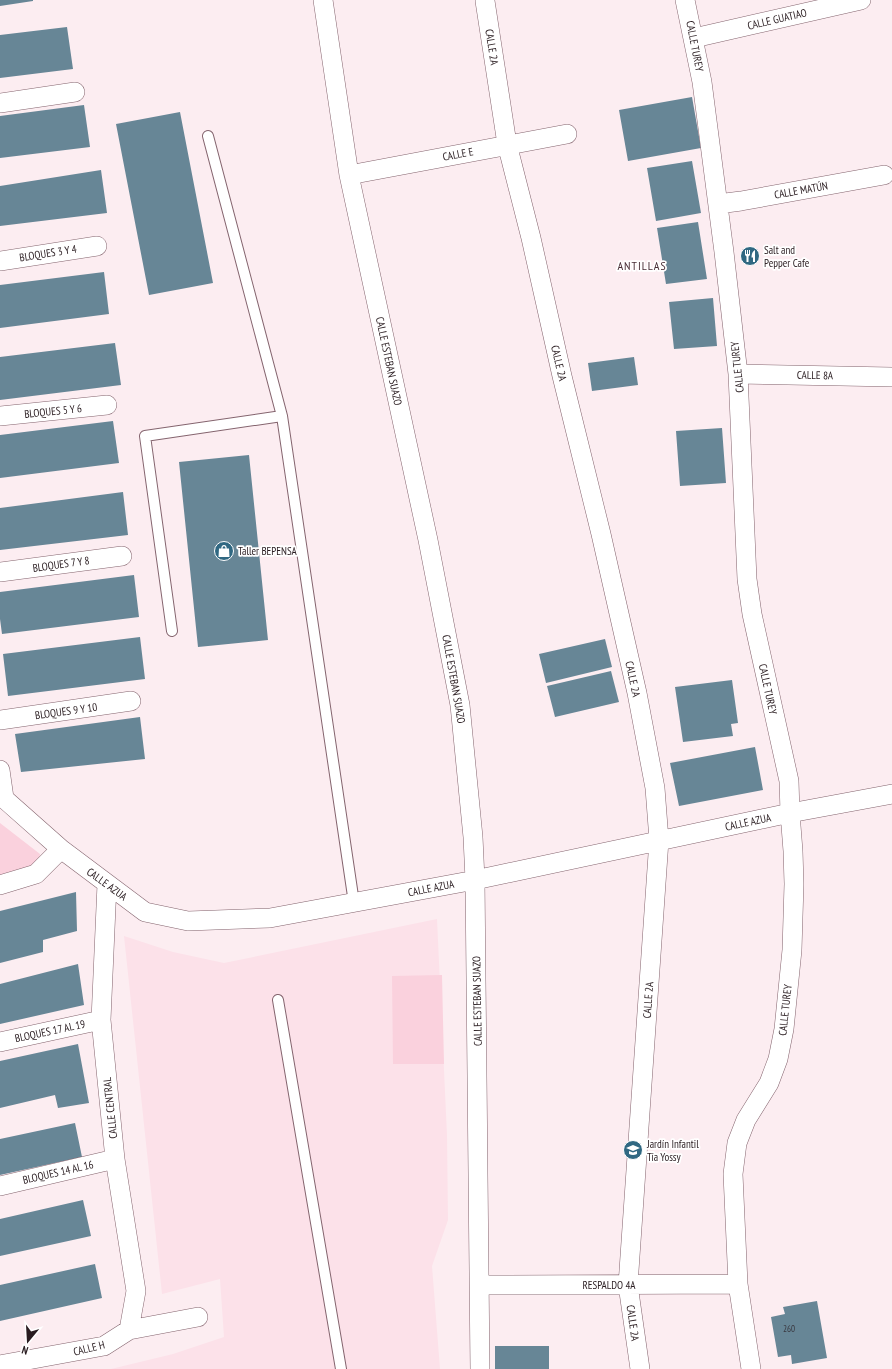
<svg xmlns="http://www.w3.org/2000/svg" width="892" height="1369" viewBox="0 0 892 1369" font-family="'PT Sans Narrow',sans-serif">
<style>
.built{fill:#fce1e9}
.green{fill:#fad1dd}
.building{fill:#678696}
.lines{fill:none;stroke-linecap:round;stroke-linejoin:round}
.lane-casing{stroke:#84646e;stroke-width:12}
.street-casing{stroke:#84646e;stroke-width:20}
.lane{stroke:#fff;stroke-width:10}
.street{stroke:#fff;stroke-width:19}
.labels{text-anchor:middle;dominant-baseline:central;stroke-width:3.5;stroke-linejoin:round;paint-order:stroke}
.number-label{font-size:9px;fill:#38363e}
.street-label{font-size:11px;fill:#291c20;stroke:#fff}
.poi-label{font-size:11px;fill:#291c20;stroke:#fff;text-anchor:start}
.neighbourhood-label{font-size:12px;letter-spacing:1px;fill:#472b34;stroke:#fff}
</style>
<rect width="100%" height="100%" fill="#fcedf1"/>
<path class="built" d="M437,919L447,1135L448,1220L432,1266L440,1369H111L173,1354L224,1337L220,1279L162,1294L124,936L173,952L224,963Z"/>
<path class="green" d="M0,823L40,854L39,861L34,867L0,876Z
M442,975L444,1064H393L392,976Z"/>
<path class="building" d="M0,0H33V1L0,6Z
M67,27L73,69L0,78V35Z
M692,97L701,148L628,161L619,110Z
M84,105L90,147L0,158V116Z
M180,112L213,283L149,295L116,124Z
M692,161L701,213L656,221L647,168Z
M101,170L107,213L0,226V186Z
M698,222L707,279L666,284L657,228Z
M104,272L109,314L0,328V285Z
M713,298L717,346L674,349L669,302Z
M115,343L121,385L0,400V357Z
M634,357L638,385L592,391L588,363Z
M113,421L119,463L0,478V435Z
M722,428L726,483L680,486L676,431Z
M249,455L268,640L198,647L179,462Z
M123,492L128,535L0,550V508Z
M134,575L139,617L2,634L0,619V592Z
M140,637L145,679L8,696L3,654Z
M605,639L612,667L546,683L539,654Z
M611,671L619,702L555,717L547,686Z
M732,680L738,723L731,724L733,736L683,742L675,687Z
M140,717L145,759L21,772L15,734Z
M755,747L763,790L679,806L670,763Z
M76,892L77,931L43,940V952L0,963V911Z
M78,964L84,1005L0,1024V984Z
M78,1044L89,1103L58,1108L55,1095L0,1108V1061Z
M75,1123L82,1157L0,1175V1139Z
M83,1200L91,1236L0,1256V1219Z
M95,1264L102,1298L0,1321V1285Z
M817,1301L827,1358L792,1364L791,1355L778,1357L771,1317L785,1314L783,1307Z
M495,1346H549V1369H495Z"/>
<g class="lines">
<defs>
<path id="lane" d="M208,136L282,416L354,903
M172,631L145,436L282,416
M278,1000L341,1369"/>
<path id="street" d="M323,0L349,175L428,540L460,705L473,837L475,880L480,1369
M685,0L702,82L724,252L738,374L747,579L752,614L789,781L790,813L793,851L794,884L792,950L784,1029L778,1059L769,1083L746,1120L737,1143L733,1174L738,1284L751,1369
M485,1L507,144L531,238L562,376L601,534L637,693L655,788L659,840L628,1285L640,1369
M694,38L861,0
M0,103L75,92
M349,175L567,134
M718,204L741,201L884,175
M0,261L97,246
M738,374L892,377
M0,416L107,405
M0,572L122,556
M0,720L131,701
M0,770L4,798
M0,795L61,849L145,912L188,921L270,918L475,880L790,813L892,794
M107,884L101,1020L115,1159L136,1291L129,1330
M0,885L36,874L61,849
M0,1042L101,1020
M0,1186L115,1159
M480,1285L738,1284
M0,1365L104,1346L129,1330L198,1317"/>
</defs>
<use href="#lane" class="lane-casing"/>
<use href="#street" class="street-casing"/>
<use href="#lane" class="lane"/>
<use href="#street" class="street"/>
</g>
<defs>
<symbol id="restaurant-disc" viewBox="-11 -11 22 22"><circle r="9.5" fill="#306882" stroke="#fff"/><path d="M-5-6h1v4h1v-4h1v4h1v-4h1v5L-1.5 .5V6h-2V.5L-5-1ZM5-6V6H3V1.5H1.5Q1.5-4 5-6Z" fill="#fff"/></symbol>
<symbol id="shop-disc" viewBox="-11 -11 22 22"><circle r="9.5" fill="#306882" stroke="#fff"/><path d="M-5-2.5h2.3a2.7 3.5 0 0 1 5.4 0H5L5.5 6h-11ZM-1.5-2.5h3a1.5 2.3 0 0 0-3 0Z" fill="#fff"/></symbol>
<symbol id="university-disc" viewBox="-11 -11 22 22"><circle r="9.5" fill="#306882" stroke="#fff"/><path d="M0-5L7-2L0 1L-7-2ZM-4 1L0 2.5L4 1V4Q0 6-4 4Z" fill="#fff"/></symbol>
</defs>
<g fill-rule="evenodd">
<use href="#restaurant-disc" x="739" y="245" width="22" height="22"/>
<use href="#shop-disc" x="213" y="540" width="22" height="22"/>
<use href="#university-disc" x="622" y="1139" width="22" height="22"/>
</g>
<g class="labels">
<g class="number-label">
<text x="789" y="1328">260</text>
</g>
<g class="street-label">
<text transform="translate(777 19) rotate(-13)">CALLE GUATIAO</text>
<text transform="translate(695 46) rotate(79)">CALLE TUREY</text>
<text transform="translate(492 47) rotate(81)">CALLE 2A</text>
<text transform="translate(458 154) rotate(-11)">CALLE E</text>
<text transform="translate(801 190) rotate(-10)">CALLE MATÚN</text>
<text transform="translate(48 253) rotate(-9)">BLOQUES 3 Y 4</text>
<text transform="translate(389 361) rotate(78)">CALLE ESTEBAN SUAZO</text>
<text transform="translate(559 363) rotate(77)">CALLE 2A</text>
<text transform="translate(737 367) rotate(-96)">CALLE TUREY</text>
<text transform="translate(815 375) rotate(1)">CALLE 8A</text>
<text transform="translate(53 411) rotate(-6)">BLOQUES 5 Y 6</text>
<text transform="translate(61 564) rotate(-8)">BLOQUES 7 Y 8</text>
<text transform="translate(454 679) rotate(80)">CALLE ESTEBAN SUAZO</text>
<text transform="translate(633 679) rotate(78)">CALLE 2A</text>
<text transform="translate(768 689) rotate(78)">CALLE TUREY</text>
<text transform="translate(66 711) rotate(-8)">BLOQUES 9 Y 10</text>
<text transform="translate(748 822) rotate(-12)">CALLE AZUA</text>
<text transform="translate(107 884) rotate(36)">CALLE AZUA</text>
<text transform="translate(431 888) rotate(-11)">CALLE AZUA</text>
<text transform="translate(648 1000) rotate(-86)">CALLE 2A</text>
<text transform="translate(477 1001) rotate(-91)">CALLE ESTEBAN SUAZO</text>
<text transform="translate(785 1010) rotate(-84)">CALLE TUREY</text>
<text transform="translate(50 1031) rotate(-12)">BLOQUES 17 AL 19</text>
<text transform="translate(110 1108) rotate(-96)">CALLE CENTRAL</text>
<text transform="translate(58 1172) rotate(-13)">BLOQUES 14 AL 16</text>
<text x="609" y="1285">RESPALDO 4A</text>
<text transform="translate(633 1323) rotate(82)">CALLE 2A</text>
<text transform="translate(89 1348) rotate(-14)">CALLE H</text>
</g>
<g class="poi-label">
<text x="764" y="250">Salt and<tspan x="764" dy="13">Pepper Cafe</tspan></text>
<text x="238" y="551">Taller BEPENSA</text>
<text x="647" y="1144">Jardín Infantil<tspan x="647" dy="13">Tía Yossy</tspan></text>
</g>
<g class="neighbourhood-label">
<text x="642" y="265">ANTILLAS</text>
</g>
</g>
<g transform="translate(28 1341) rotate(198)" stroke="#ffffff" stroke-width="3" paint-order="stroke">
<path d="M0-3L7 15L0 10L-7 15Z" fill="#291c20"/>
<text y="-6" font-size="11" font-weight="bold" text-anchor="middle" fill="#291c20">N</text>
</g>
</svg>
